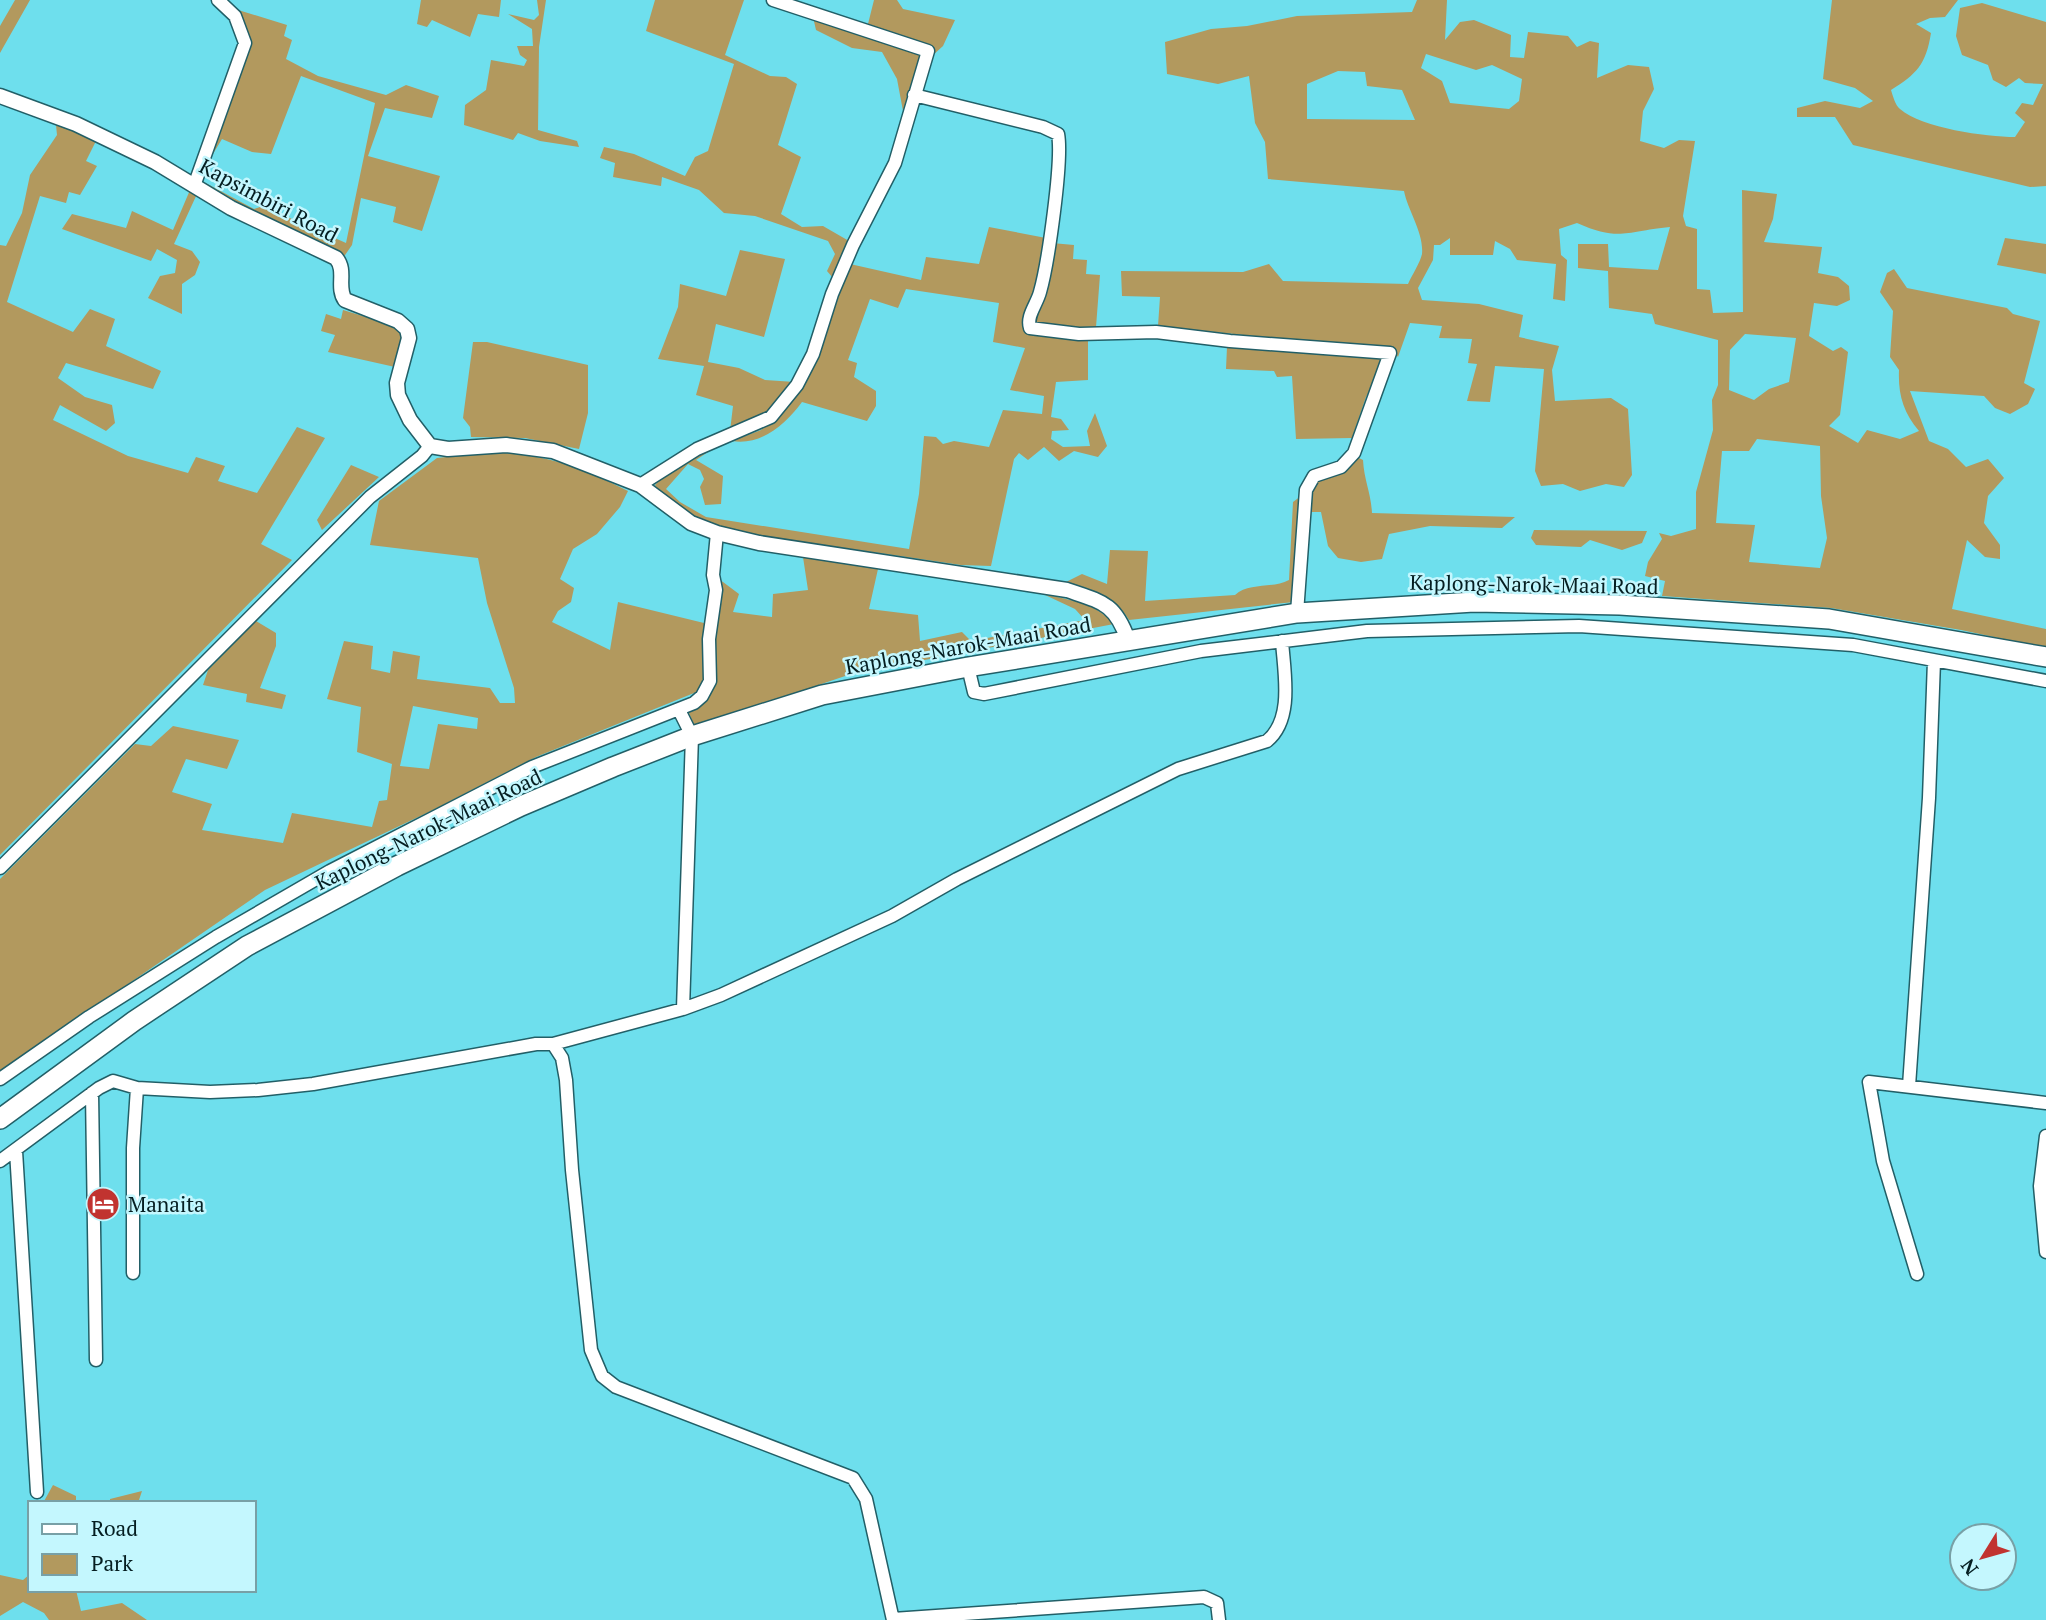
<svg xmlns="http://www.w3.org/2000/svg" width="2046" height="1620" viewBox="0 0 2046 1620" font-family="'PT Serif',serif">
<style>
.green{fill:#b2995e;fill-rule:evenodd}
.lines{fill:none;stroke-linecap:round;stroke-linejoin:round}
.minor-casing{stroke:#225f67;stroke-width:15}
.tertiary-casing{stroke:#225f67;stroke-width:17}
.trunk-casing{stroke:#225f67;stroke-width:22}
.minor{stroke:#fff;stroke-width:12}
.tertiary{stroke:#fff;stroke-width:14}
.trunk{stroke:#fff;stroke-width:19}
.labels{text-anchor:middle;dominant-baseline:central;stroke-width:5;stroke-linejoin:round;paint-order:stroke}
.street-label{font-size:21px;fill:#051e21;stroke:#c4f7fe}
.poi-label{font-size:21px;fill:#051e21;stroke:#c4f7fe;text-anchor:start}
</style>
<rect width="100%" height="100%" fill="#6edfed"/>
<path class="green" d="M15,0H30L0,53V26Z
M421,0H501L499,17L478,14L470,37L432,20L427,27L417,24Z
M537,0H546L539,47L538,130L577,141L579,147L540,141L518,133L513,140L464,125L465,105L486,90L491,60L524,66L527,60L520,55L517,46H533L532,29L508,14L534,20L539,15Z
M655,0H744L725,55L770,76L786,77L797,84L778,145L801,157L781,214L802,227L823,226L849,241L833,278L827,271L835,254L828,241L755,216L724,213L699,190L662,177L661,186L613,177L615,163L600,158L604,147L634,154L685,176L695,157L708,151L734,64L646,31Z
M874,0H897L903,9L955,20L943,46L932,56L925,45L868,24Z
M1417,0H1447L1445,40L1460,22L1474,20L1511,35L1510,57L1524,58L1528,32L1568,36L1577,47L1590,41L1599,43L1597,78L1628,65L1649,67L1654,89L1643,111L1640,141L1664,148L1679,140L1695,141L1683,216L1686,226L1697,229V289L1710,290L1713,313L1743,312L1742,190L1777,194L1773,219L1764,242L1822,247L1818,273L1838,277L1849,286L1850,300L1837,306L1814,303L1809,336L1833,351L1841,347L1848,352L1840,415L1829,426L1858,443L1867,430L1900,439L1919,431C1903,412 1898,394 1899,370L1890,357L1893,311L1880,292L1887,273L1894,269L1907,288L2007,308L2013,314L2040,321L2024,383L2035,389L2028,404L2010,414L1995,408L1984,396L1910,391L1929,441L1948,449L1966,467L1988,459L2004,478L1988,496L1984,523L2000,545V559L1985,557L1967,540L1952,609L2046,629V648L1961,630L1831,608L1662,596L1665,581L1645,576L1648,562L1662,539L1659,533L1671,536L1696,529V492L1713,430L1712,400L1718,385V340L1655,324L1652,314L1609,308L1608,271L1578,268V244H1608L1609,267L1658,270L1670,227C1626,231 1620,242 1577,223L1559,229L1561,255L1567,260L1565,301L1553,299L1556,264L1517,260L1510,249L1495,241L1493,255H1450V238L1440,245H1434L1433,260L1418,288L1422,300L1479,304L1523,315L1519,337L1559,346L1552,370L1555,401L1611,398L1628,409L1632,475L1624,487L1606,484L1580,491L1563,484L1541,486L1535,471L1544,369L1495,366L1490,402L1467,401L1477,364L1468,363L1472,339L1439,338L1442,326L1410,323L1398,357L1394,351L1158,326L1160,297L1122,296L1121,271L1243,272L1269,264L1283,281L1408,284C1412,275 1420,263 1422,254C1424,233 1408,211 1404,191L1268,179L1265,142L1255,123L1249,76L1218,84L1167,74L1165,42L1211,29L1247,26L1297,16L1412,12ZM1426,54L1476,70L1492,65L1522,79L1519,101L1509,109L1450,103L1442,81L1421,68ZM1338,71L1365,72L1367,86L1402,90L1415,120L1307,119V84ZM1745,334L1796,338L1789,382L1769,389L1754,400L1729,390L1730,350ZM1757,439L1820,446L1821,496L1827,538L1820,568L1749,562L1755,525L1716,523L1722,451H1749Z
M1832,0H1958L1945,17L1930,18L1916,24L1931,33C1926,64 1917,74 1891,90C1893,96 1895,105 1900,109C1922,128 1986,137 2015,137L2025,122L2015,113L2022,103L2033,105L2043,84L2025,83L2019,78L2006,87L1993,80L1988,65L1962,55L1956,36L1960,8L1982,3L2046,22V186L2030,187L1853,145L1835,117H1797V108L1825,101L1860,108L1873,101L1855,88L1823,79Z
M235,9L287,25L284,36L292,40L286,59L318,76L386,95L406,85L439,96L432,118L385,108L368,156L440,176L422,231L393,222L396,207L361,198L352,245L343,258L199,184L200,180L254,209L263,206L346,243L375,103L301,76L271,154L252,152L222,139L202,172L248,45L247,29Z
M813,17L922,54L903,111L897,79L882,52L852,48L816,30Z
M56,125L77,131L96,141L86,161L97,166L80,195L69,192L66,203L40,196L7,302L73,332L90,309L115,319L106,346L161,371L153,389L66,363L58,378L85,397L112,405L115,423L106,431L60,405L53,420L128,456L188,473L196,457L225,466L218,481L257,493L297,427L325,438L261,544L292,560L0,855V245L6,246L22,213L30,175L57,135Z
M190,190L197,194L174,244L192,251L200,262L195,275L182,284V314L148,298L160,276L175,273L177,260L157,249L151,261L62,229L72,214L126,228L132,211L173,230Z
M989,227L1046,238L1036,292L1023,319L1026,328L1088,338V380L1056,382L1051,417L1061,419L1069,430L1052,431L1051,439L1063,447L1090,446L1087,431L1095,413L1107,446L1098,457L1074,451L1059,461L1044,447L1028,460L1019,453L1014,459L991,566L961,565L717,529C693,517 668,509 655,485C672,465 696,453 720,444L696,460L723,476L721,504L705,505L700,487L704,479L700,470L688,464L666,489L680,502L706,517L909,549L919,494L924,436L936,437L943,444L954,441L989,447L1003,410L1042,414L1044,396L1010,390L1025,348L993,342L999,303L906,289L898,308L870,299L848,360L857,363L854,377L876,391V406L867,421L802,402C786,424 761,446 732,441L761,430L777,418L817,358L850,264L921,280L926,257L979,264Z
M2005,238L2046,244V274L1997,265Z
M1052,243L1074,245L1073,259L1087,260L1086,274L1100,275L1096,327H1042L1036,324L1035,317Z
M740,250L785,259L764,337L716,324L708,362L739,368L765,380L795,382L772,412L730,431L733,406L696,395L704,366L658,359L678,307L680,284L726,296Z
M343,310L399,327L403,335L395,367L328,352L335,335L321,331L326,314L341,319Z
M473,342H487L588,365V413L579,449L525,438L471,437L470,427L463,418Z
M1227,347L1383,355L1384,362L1366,397L1352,438L1296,439L1292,376L1277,377L1274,371L1226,369Z
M492,452C551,456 576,465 628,491L620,507L597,534L573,549L560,579L574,588L571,602L558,611L552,622L610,650L618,602L704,623L707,679L699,691L536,757L431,811L265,890L0,1072V879L135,744L151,746L173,726L239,740L227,769L186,759L172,792L212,804L202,830L283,843L292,813L372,827L379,801L387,800L392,764L357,752L361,707L327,699L344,641L373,646L371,669L390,673L393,651L420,656L417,679L490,688L500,703H515L514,688L487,603L478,558L370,545L379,501L437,458ZM413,706L478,718L477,729L438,724L429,769L400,766Z
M1357,457L1363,460C1364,480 1371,493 1372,513L1515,517L1502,528L1430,526L1389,534L1382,559L1361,562L1338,558L1328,546L1321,512H1308C1310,475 1327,474 1357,457Z
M351,465L379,477L322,530L317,520Z
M1301,496L1294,602L1129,620C1114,595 1093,590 1066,582L1082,574L1107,584L1110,550L1148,551L1145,601L1235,595C1249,582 1272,589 1289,580L1293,502Z
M1534,530L1647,531L1642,543L1622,550L1590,540L1581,547L1536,545L1531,538Z
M803,557L878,569L869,609L918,615L920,641L962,632L971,641L1085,620L1075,609L1043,594C1070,600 1096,603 1114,624L851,674L695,727L688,711L706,699L716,681L715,631L722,599L719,579L739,594L733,612L772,617L773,594L808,590Z
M256,621L276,633V646L260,688L286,695L282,709L246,702L247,694L203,685L208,670Z
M53,1485L76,1496V1503H43Z
M142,1491L138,1503H110V1499Z
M30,1574V1590H76L81,1611L122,1603L147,1620H49L44,1613L23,1602L0,1616V1575L23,1580Z"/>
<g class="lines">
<defs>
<path id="minor" d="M914,95L1043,127L1058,134C1063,160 1048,264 1040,292C1037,304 1026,316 1030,328L1079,334L1156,332L1230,341L1390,353L1354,453L1341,467L1314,476L1306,490L1297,613
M194,186L245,43L235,16L218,0
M640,485L697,449L771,417L797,385L813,354L832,294L853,245L895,163L928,51L773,0
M968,667L974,692L984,694L1201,651L1367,631L1579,626L1853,645L2046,681
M679,710L692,736L683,1009
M0,868L370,497L422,456L430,446
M553,1044L683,1009L721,995L892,916L957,879L1178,769L1267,741C1294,719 1284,672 1282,641
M0,1079L89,1017L216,937L330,871L532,767L694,703L702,696L710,681L709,639L716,590L713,575L717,533
M1909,1086L1929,798L1934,661
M92,1093L96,1360
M2046,1136L2040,1186L2046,1252
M16,1151L37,1492
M0,1161L99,1088L113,1081L137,1088L210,1092L258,1090L313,1084L536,1044H553L562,1058L566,1080L572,1170L591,1350L602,1376L616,1387L853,1478L866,1499L893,1620
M133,1273V1148L137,1088
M1917,1274L1883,1161L1869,1082L2046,1103
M893,1619L1204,1597L1217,1603L1219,1620"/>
<path id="tertiary" d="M0,96L76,124L155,162L231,208L336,258C347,271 336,287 345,300L398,321L407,329L409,338L397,383L398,395L410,420L430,446L448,449L506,445L553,451L640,485L691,523L717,533L759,543L1067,590C1102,602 1115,603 1128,640"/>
<path id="trunk" d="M0,1119L134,1021L247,946L397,866L521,806L613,767L692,736L822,695L968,667L1297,613L1474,602L1620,605L1829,619L2046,657"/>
</defs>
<use href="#minor" class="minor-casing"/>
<use href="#tertiary" class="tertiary-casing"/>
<use href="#trunk" class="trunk-casing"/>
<use href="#minor" class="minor"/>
<use href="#tertiary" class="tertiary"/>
<use href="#trunk" class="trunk"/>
</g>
<defs>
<symbol id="hotel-disc" viewBox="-11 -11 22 22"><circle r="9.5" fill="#c13330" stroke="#c4f7fe"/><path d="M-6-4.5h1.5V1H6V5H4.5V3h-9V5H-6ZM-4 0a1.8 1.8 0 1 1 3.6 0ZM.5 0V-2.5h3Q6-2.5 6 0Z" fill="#fff"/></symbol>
</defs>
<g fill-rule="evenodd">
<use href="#hotel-disc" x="84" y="1185" width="38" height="38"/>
</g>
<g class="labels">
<g class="street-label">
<text transform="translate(269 200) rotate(28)">Kapsimbiri Road</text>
<text transform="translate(1534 584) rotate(1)">Kaplong-Narok-Maai Road</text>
<text transform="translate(968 645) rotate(-10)">Kaplong-Narok-Maai Road</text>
<text transform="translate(428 829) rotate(-26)">Kaplong-Narok-Maai Road</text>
</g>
<g class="poi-label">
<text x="128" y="1204">Manaita</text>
</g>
</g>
<rect x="28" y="1501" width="228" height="91" fill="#c4f7fe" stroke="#78a0a6" stroke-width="2"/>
<rect x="42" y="1524" width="35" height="10" fill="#ffffff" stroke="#78a0a6" stroke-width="2"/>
<text x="91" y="1536" font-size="21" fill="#051e21">Road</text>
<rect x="42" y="1554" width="35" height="21" fill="#b2995e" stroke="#78a0a6" stroke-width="2"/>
<text x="91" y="1571" font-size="21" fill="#051e21">Park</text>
<g transform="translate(1983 1557) rotate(233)"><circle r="33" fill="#c4f7fe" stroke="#78a0a6" stroke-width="2"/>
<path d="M0-5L12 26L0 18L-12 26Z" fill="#c13330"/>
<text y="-10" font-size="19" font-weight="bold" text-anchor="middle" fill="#051e21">N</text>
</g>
</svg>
